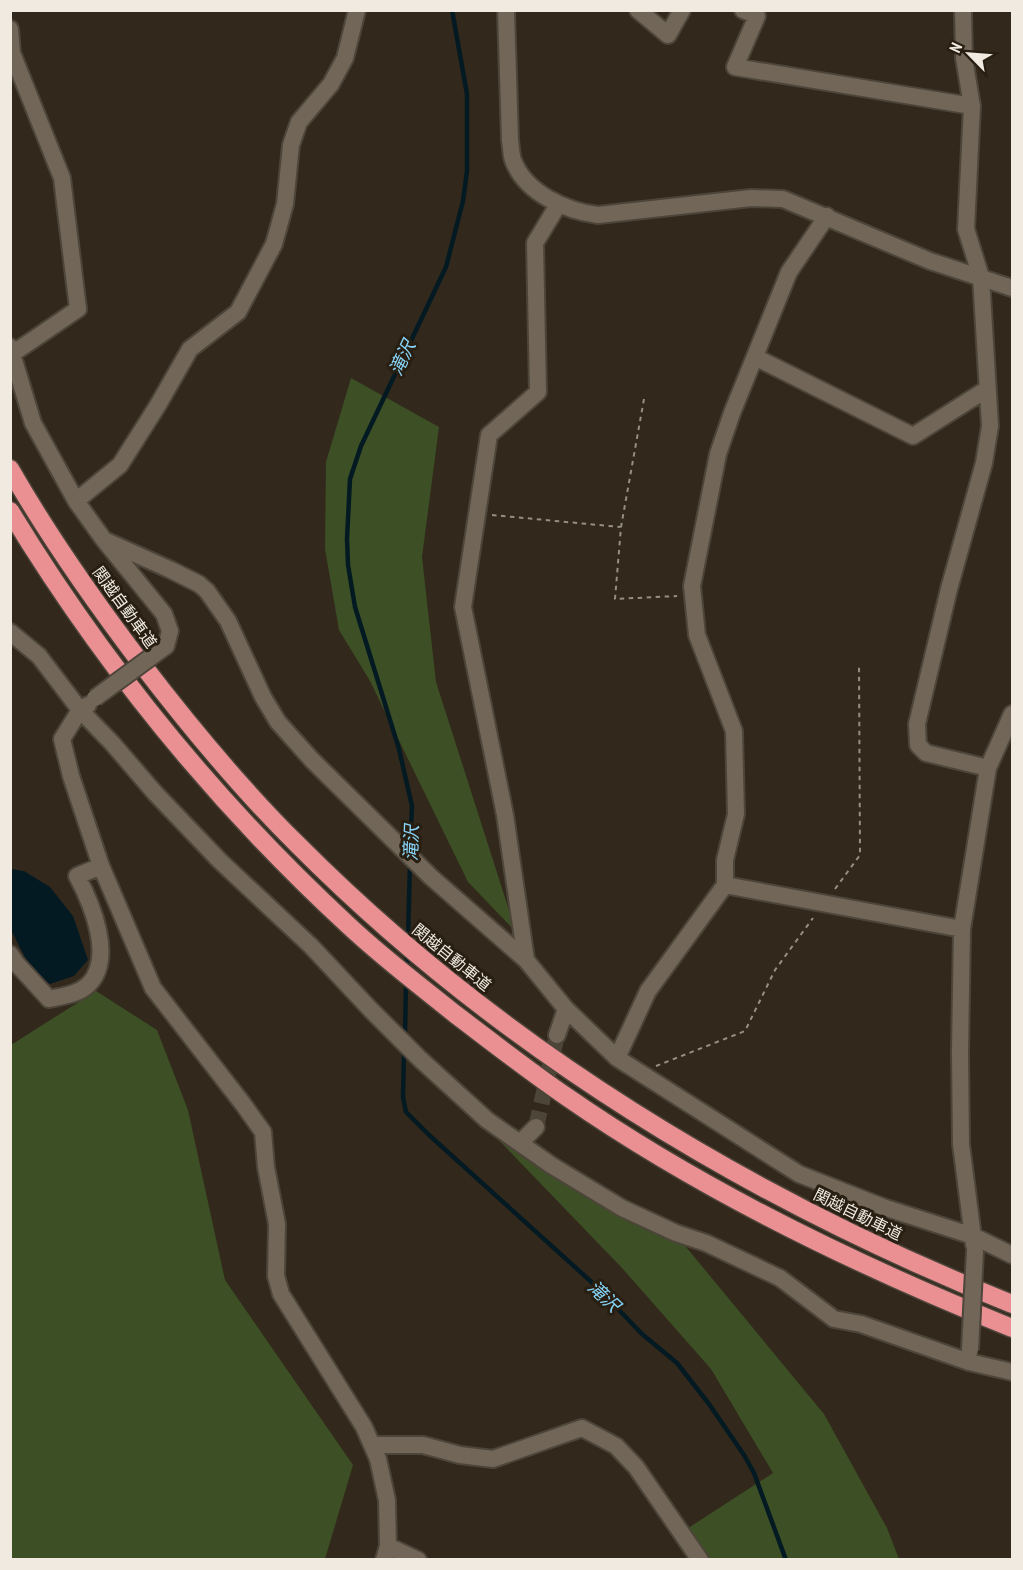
<svg xmlns="http://www.w3.org/2000/svg" width="1023" height="1570" viewBox="0 0 1023 1570" font-family="'PT Sans Narrow','Noto Sans JP',sans-serif">
<style>
.green{fill:#3c4f25}
.water{fill:#041a23}
.lines{fill:none;stroke-linecap:round;stroke-linejoin:round}
.stream{stroke:#041a23;stroke-width:4.5}
.minor-tunnel{stroke:#4e4539;stroke-width:16;stroke-dasharray:16 8;stroke-linecap:butt}
.minor-casing{stroke:#4d453a;stroke-width:20}
.tertiary-casing{stroke:#4d453a;stroke-width:20}
.motorway-casing{stroke:#4d453a;stroke-width:21}
.path{stroke:#968f84;stroke-width:2;stroke-dasharray:4.5 4.5;stroke-linecap:butt}
.minor{stroke:#716657;stroke-width:16}
.tertiary{stroke:#716657;stroke-width:16}
.motorway{stroke:#ea9093;stroke-width:18}
.minor-bridge-casing{stroke:#4d453a;stroke-width:20;stroke-linecap:butt}
.minor-bridge{stroke:#716657;stroke-width:16}
.labels{text-anchor:middle;dominant-baseline:central;stroke-width:6;stroke-linejoin:round;paint-order:stroke}
.street-label{font-size:16px;fill:#f0eae1;stroke:#281f12}
.water-label{font-size:18px;font-style:italic;fill:#87d5f9;stroke:#281f12}
</style>
<rect width="100%" height="100%" fill="#32281b"/>
<path class="green" d="M351,378L439,427L422,557L436,682L516,932L468,882L370,681L339,630L325,549L326,462Z
M96,991L157,1030L188,1110L225,1280L353,1465L325,1559H11V1045Z
M488,1129L677,1236L824,1414L887,1528L899,1559H702L679,1534L773,1473L711,1369L622,1268Z"/>
<path class="water" d="M11,869L24,871L50,887L73,916L88,960L74,976L50,984L34,975L11,930Z"/>
<g class="lines">
<path class="stream" d="M410,850L412,806L399,749L355,607L348,565L347,539L350,479L361,446L446,267L463,201L467,171V94L452,10
M408,940L410,862
M407,970V952
M405,1036L406,981
M404,1050L403,1097L406,1112L429,1135L597,1287L642,1334L677,1363L709,1404L744,1455L754,1473L786,1560"/>
<path class="minor-tunnel" d="M536,1127L557,1035"/>
<defs>
<path id="minor" d="M638,10L668,35L682,10
M743,10L757,16L735,67L972,106
M963,10L964,58L972,106L966,229L981,277L990,426L984,463L949,589L917,724L918,745L926,753L988,768
M10,29L12,53L62,178L78,309L12,354
M10,347L33,423L76,501L104,540L164,614L170,631L166,646
M755,357L913,436L987,389
M76,501L120,465L158,405L190,349L238,312L274,244L285,204L291,145L299,122L331,84L345,58L357,10
M104,540L171,570L199,584L207,591L228,621L263,697L278,722L312,760L431,877L526,960L566,1009L617,1058L799,1174L883,1207L973,1236L1012,1255
M10,632L39,656L80,710L112,743L155,793L220,861L311,946L371,1010L420,1059L487,1120L551,1165L622,1208L676,1233L706,1243L780,1278L834,1319L861,1324L969,1362L1012,1372
M88,705L80,710L62,739L71,776L101,866L153,988L243,1104L263,1132L266,1167L277,1224L276,1276L281,1294L364,1427L378,1459L387,1500L388,1546L384,1560
M725,885L962,929
M10,954L16,963L49,999C62,996 77,995 88,985C115,959 92,904 77,876L101,866
M526,960L505,815L463,607L489,435L538,392L535,243L558,205
M557,1035L566,1009
M617,1058L648,991L725,885V860L736,814L734,731L697,635L692,586L718,454L732,413L789,272L827,216
M520,1143L536,1127
M974,1245L961,1144L960,1052L962,929L988,768L1012,714
M372,1445H423L460,1455L493,1459L582,1428L616,1446L636,1467L700,1560
M388,1546L418,1560"/>
<path id="tertiary" d="M506,10L510,140C511,146 511,154 513,160C525,193 566,211 598,215L751,198L783,199L930,261L1012,288"/>
<path id="motorway" d="M10,469C49,537 94,601 141,663C190,727 241,789 298,845C500,1048 748,1198 1012,1304
M10,511C103,664 217,804 348,925C382,957 419,985 455,1014C492,1042 529,1071 567,1097C704,1192 858,1266 1012,1328"/>
</defs>
<use href="#minor" class="minor-casing"/>
<use href="#tertiary" class="tertiary-casing"/>
<use href="#motorway" class="motorway-casing"/>
<path class="path" d="M644,399L621,527L615,599L677,596
M492,515L620,527
M835,889L860,855L859,664
M656,1066L745,1031L775,970L813,918"/>
<use href="#minor" class="minor"/>
<use href="#tertiary" class="tertiary"/>
<use href="#motorway" class="motorway"/>
<defs>
<path id="minor-bridge" d="M95,698L166,646
M970,1350L975,1251"/>
</defs>
<use href="#minor-bridge" class="minor-bridge-casing"/>
<use href="#minor-bridge" class="minor-bridge"/>
</g>
<g class="labels">
<g class="street-label">
<text transform="translate(125 607) rotate(54)">関越自動車道</text>
<text transform="translate(452 957) rotate(39)">関越自動車道</text>
<text transform="translate(858 1214) rotate(26)">関越自動車道</text>
</g>
<g class="water-label">
<text transform="translate(402 358) rotate(-65)">滝沢</text>
<text transform="translate(411 843) rotate(-88)">滝沢</text>
<text transform="translate(604 1296) rotate(43)">滝沢</text>
</g>
</g>
<rect width="1023" height="1570" fill="none" stroke="#f0eae1" stroke-width="24"/>
<g transform="translate(969 54) rotate(295)" stroke="#281f12" stroke-width="4.5" paint-order="stroke">
<path d="M0-4.5L10 22L0 15L-10 22Z" fill="#f0eae1"/>
<text y="-9" font-size="16" font-weight="bold" text-anchor="middle" fill="#f0eae1">N</text>
</g>
</svg>
